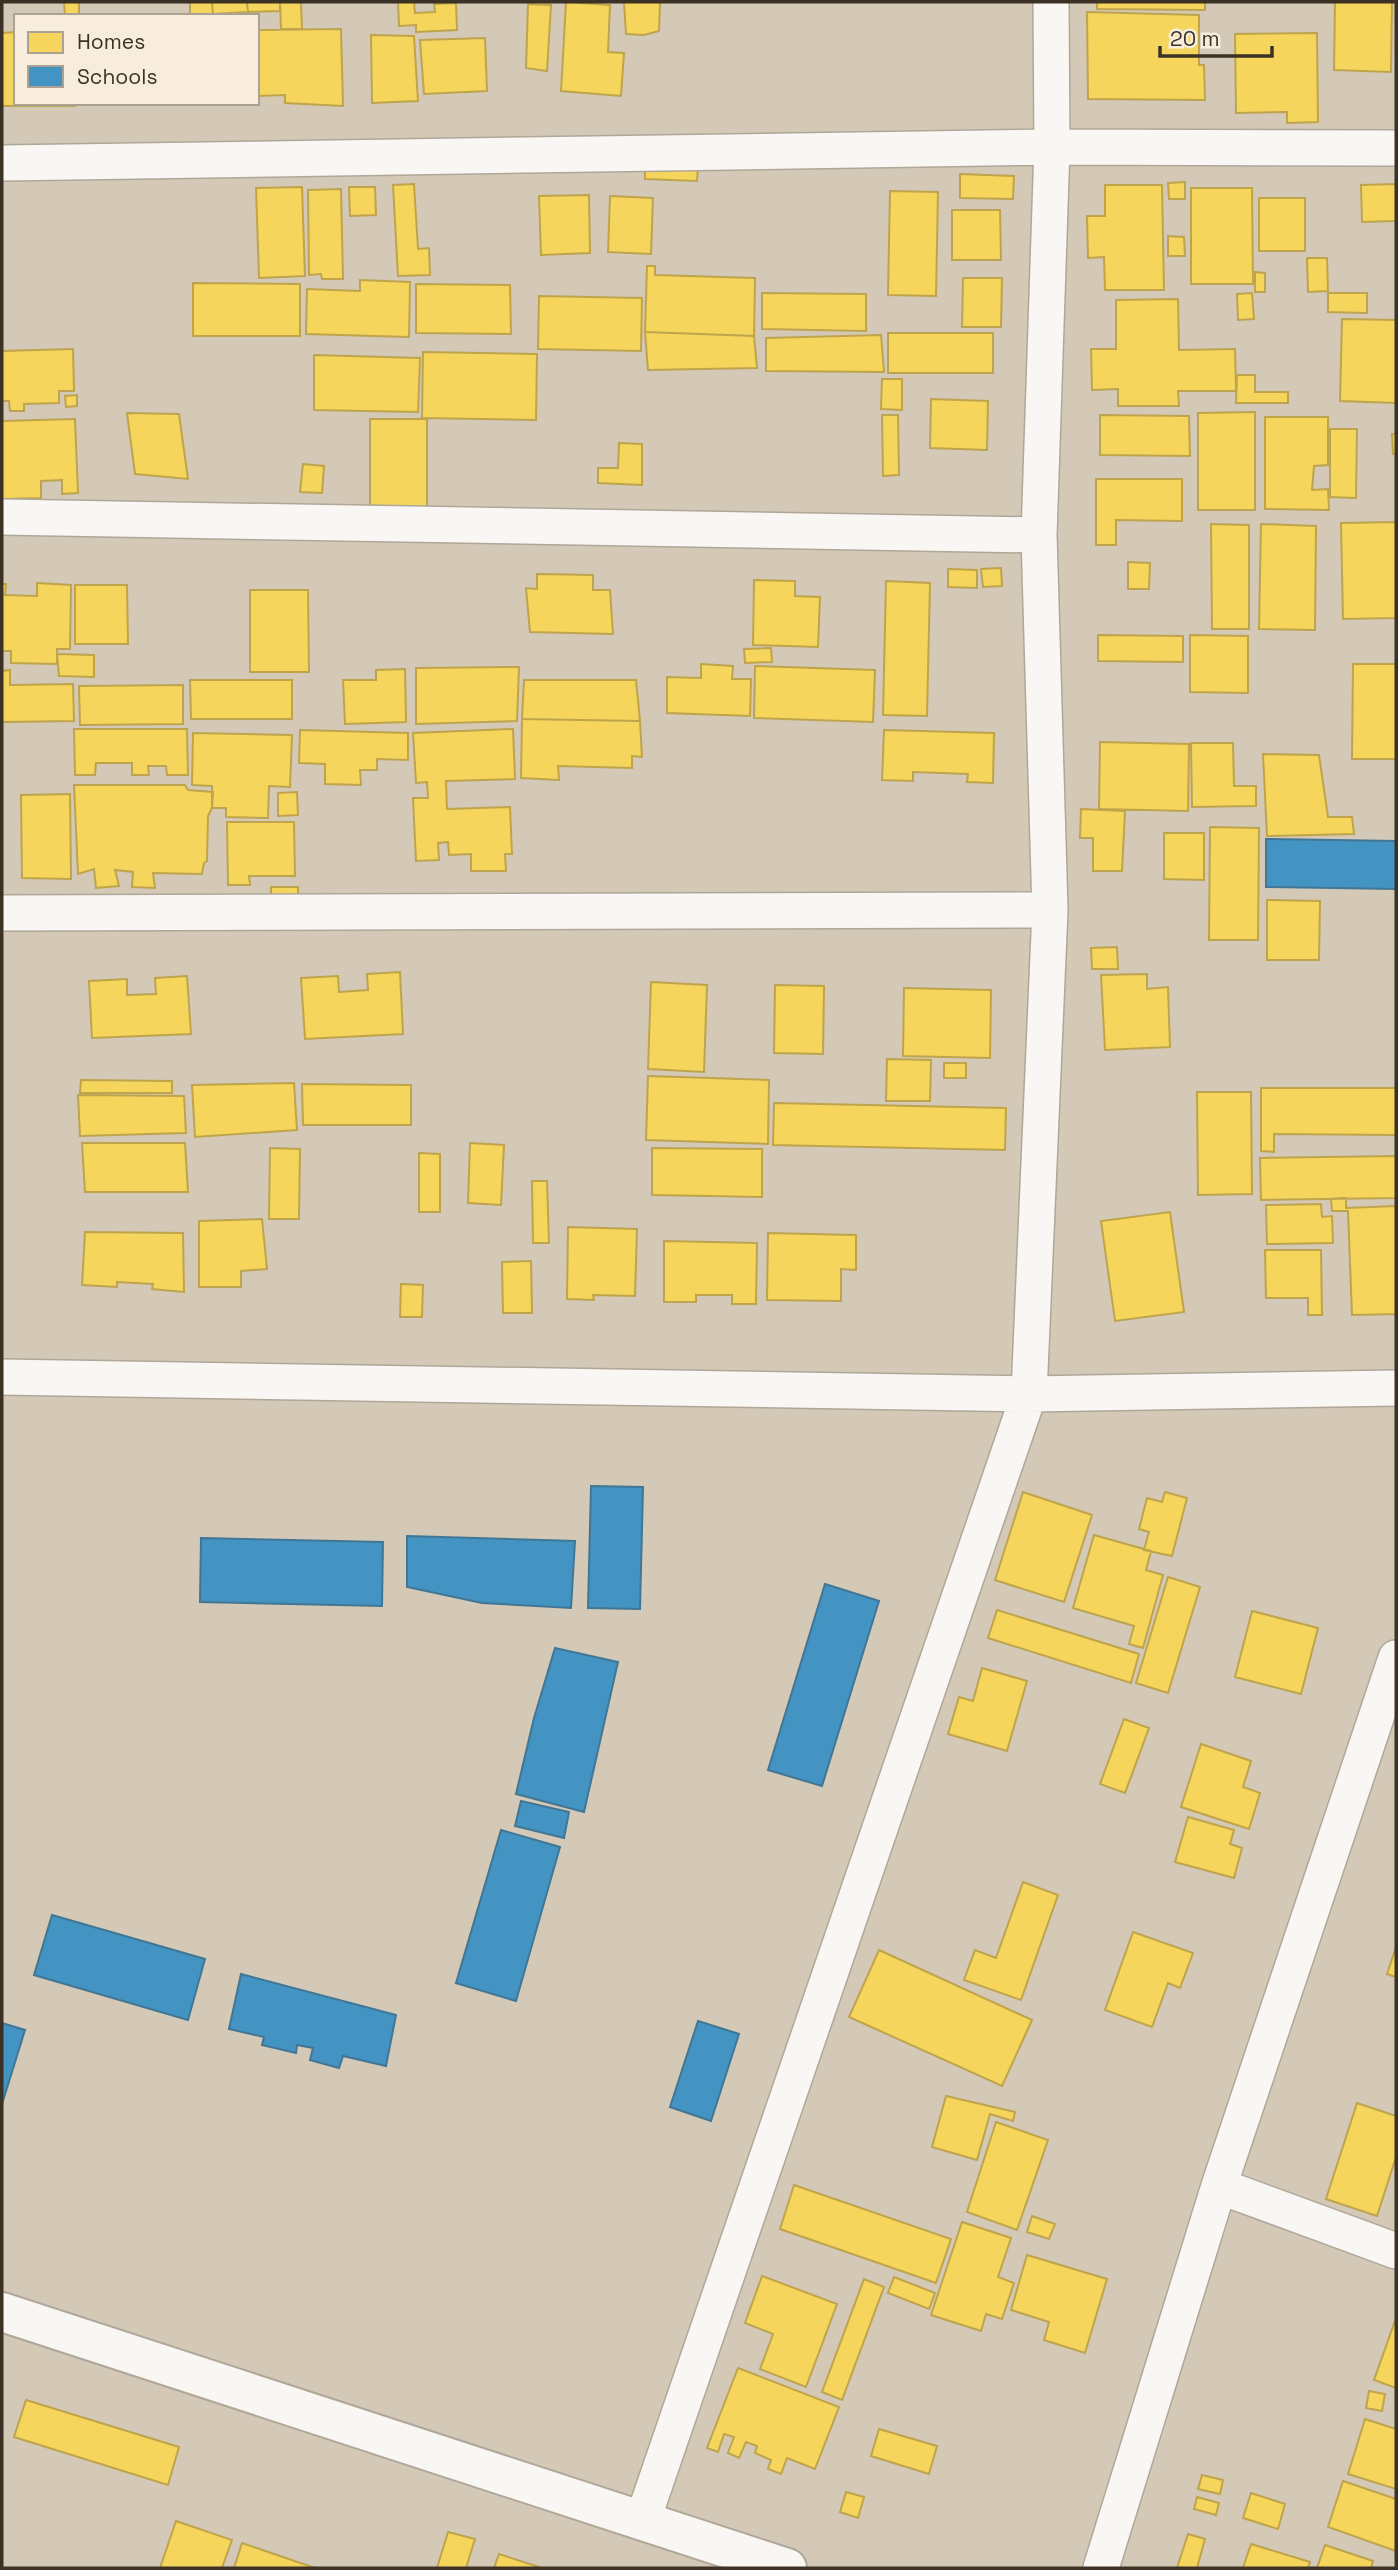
<svg xmlns="http://www.w3.org/2000/svg" width="1398" height="2570" viewBox="0 0 1398 2570" font-family="'Space Grotesk',sans-serif">
<style>
.homes{fill:#f6d55c;stroke:#bea44c;stroke-width:2}
.schools{fill:#4393c3;stroke:#417694;stroke-width:2}
.lines{fill:none;stroke-linecap:round;stroke-linejoin:round}
.street-casing{stroke:#b0a799;stroke-width:38}
.secondary-casing{stroke:#b0a799;stroke-width:42}
.street{stroke:#f9f7f4;stroke-width:35}
.secondary{stroke:#f9f7f4;stroke-width:38}
</style>
<rect width="100%" height="100%" fill="#d4c8b7"/>
<path class="homes" d="M64,2H79V16H65Z
M190,2H212L213,16H190Z
M212,2H247L248,12L213,14Z
M247,2H280V11L248,12Z
M280,2H301L302,29H281Z
M398,2H414L415,13L435,12L434,4L456,3L457,30L416,32V25L399,26Z
M566,2L610,5L608,52L624,53L621,96L561,91Z
M624,2H660L659,31L644,35L626,34Z
M1097,2H1205V10L1097,9Z
M1335,2H1392L1391,72L1334,70Z
M528,4L551,5L547,71L526,68Z
M1087,12L1199,15V65H1204L1205,100L1088,99Z
M341,29L343,106L285,103V95L257,96V30Z
M16,32V103H75V106H2V33Z
M1317,33L1318,122L1287,123V112L1236,113L1235,34Z
M371,35L414,36L418,101L372,103Z
M485,38L487,91L424,94L420,40Z
M645,162L698,165L697,181L645,179Z
M960,174L1014,176L1013,199L960,198Z
M1185,182V199H1169L1168,183Z
M414,184L418,249L429,248L430,275L398,276L393,185Z
M1396,184V221L1362,222L1361,185Z
M1105,185H1162L1164,290H1105L1104,257L1088,258L1087,216H1105Z
M302,187L305,276L259,278L256,188Z
M349,187H375L376,215L350,216Z
M1191,188H1252L1253,284H1191Z
M341,189L343,279H322L321,274L309,275L308,190Z
M890,191L938,192L936,296L888,295Z
M589,195L590,253L541,255L539,196Z
M610,196L653,198L651,254L608,252Z
M1259,198H1305V251H1259Z
M952,210H1000L1001,260H952Z
M1168,236L1184,237L1185,256H1168Z
M1307,258H1327L1328,291L1308,292Z
M647,266H655V275L755,278L754,336L645,332Z
M1255,272L1265,273V292H1255Z
M963,278H1002L1001,327H962Z
M360,280L410,282L409,337L306,334L307,289L360,291Z
M193,283L300,284V336H193Z
M416,284L510,285L511,334L416,333Z
M762,293L866,294V331L762,329Z
M1252,293L1254,319L1238,320L1237,294Z
M1328,293H1367V313L1328,312Z
M539,296L642,298L641,351L538,349Z
M1178,299L1179,350L1235,349L1236,391H1178L1179,406H1118V389L1092,390L1091,349H1116V300Z
M1342,319L1396,320V403L1340,401Z
M645,332L754,336L757,368L648,370Z
M888,333H993V373H888Z
M881,335L884,372L766,371V338Z
M73,349L74,391H59V403L24,404V411H10L9,401H2V351Z
M423,352L537,354L536,420L422,418Z
M314,355L420,358L418,412L314,410Z
M1237,375H1255V392H1288V403H1236Z
M882,379H902V410L881,409Z
M77,395V406L66,407L65,396Z
M931,399L988,401L987,450L930,448Z
M1255,412V510H1198V413Z
M127,413L179,414L188,479L135,474Z
M882,415H898L899,475L883,476Z
M1100,415L1189,416L1190,456L1100,455Z
M1265,417H1328V465L1314,466L1312,490L1328,489L1329,510L1265,509Z
M75,419L78,493L62,494V480L41,481V498L2,499V421Z
M370,419H427V507L370,506Z
M1330,429H1357L1356,498L1330,497Z
M1392,434H1396V454H1393Z
M619,443L642,444V485L598,483V468H618Z
M303,464L324,466L322,493L300,492Z
M1096,479H1182V521L1116,520V545H1096Z
M1396,522V618L1343,619L1341,523Z
M1211,524L1249,525V629H1212Z
M1261,524L1316,526L1315,630L1259,629Z
M1128,562L1150,563L1149,589H1128Z
M1001,568L1002,586L983,587L981,569Z
M948,569L977,570V588L948,587Z
M537,574L593,575V590H610L613,634L530,632L526,588L537,589Z
M754,580L795,581V596L820,597L818,647L753,645Z
M886,581L930,583L927,716L883,715Z
M37,583L71,585L70,649H57V664L11,663V651H2V584H6L5,595L37,596Z
M75,585H127L128,644H75Z
M250,590H308L309,672H250Z
M1098,635L1183,636V662L1098,661Z
M1190,635L1248,636V693L1190,692Z
M771,648L772,662L745,663L744,649Z
M57,654L94,655V677L59,676Z
M701,664L733,666L732,679H751L750,716L667,713V677L701,678Z
M1353,664H1396V759H1352Z
M755,666L875,670L873,722L754,718Z
M519,667L517,721L416,724V668Z
M405,669L406,722L345,724L343,680H376V670Z
M10,670V685L73,684L74,721L2,722V671Z
M190,680H292V719H191Z
M524,680H636L640,721L522,719Z
M183,685V724L80,725L79,686Z
M522,719L640,721L642,757L632,756V768L558,766L559,780L521,778Z
M74,729H187L188,775H167L166,766H148L149,775H132V763H96L95,775H75Z
M513,729L515,779L446,781L447,809L510,807L512,854H505L506,871H471V854L449,855L448,842L438,843L439,860L416,861L413,798H428L427,782L416,783L413,733Z
M300,730L408,733V760L377,759V770H360L361,785L325,784V764L299,763Z
M884,730L994,733L993,783L967,782L968,774L913,772V781L882,780Z
M193,733L292,735L290,787L269,786L268,818L226,817V808H212V786L192,785Z
M1100,742L1189,744L1188,811L1099,809Z
M1191,743H1233L1234,786H1256V806L1192,807Z
M1263,754L1319,755L1328,817H1352L1354,834L1267,836Z
M74,785H185L188,790L213,792L212,808L208,816L207,861L204,863L202,874L153,873L155,888L132,887L133,872L115,870L119,886L96,888L94,869L78,874Z
M297,792L298,815L278,816V793Z
M70,794L71,879L22,878L21,795Z
M1081,809L1125,811L1122,871H1093V838H1080Z
M227,822H294L295,876H249L250,885H228Z
M1210,827L1259,828L1258,940H1209Z
M1164,833H1204V880L1164,879Z
M271,887H298V906H271Z
M1267,900L1320,901L1319,960H1267Z
M1117,947L1118,969H1092L1091,948Z
M400,972L403,1034L305,1039L301,978L338,976L339,992L368,990L367,974Z
M1147,974V989L1168,987L1170,1047L1105,1050L1101,975Z
M187,976L191,1034L92,1038L89,981L127,979V995L156,994L155,978Z
M651,982L707,985L704,1072L648,1069Z
M775,985L824,986L823,1054L774,1053Z
M904,988L991,990L990,1058L903,1056Z
M887,1059L931,1060L930,1101H886Z
M944,1063H966V1078H944Z
M648,1076L769,1080L768,1144L646,1140Z
M81,1080L172,1081V1093H80Z
M294,1083L297,1130L195,1137L192,1085Z
M302,1084L411,1085V1125H303Z
M1261,1088H1396V1135L1274,1134V1152L1261,1151Z
M1197,1092H1251L1252,1194L1198,1195Z
M78,1095L184,1096L186,1133L80,1136Z
M774,1103L1006,1108L1005,1150L773,1145Z
M82,1143H185L188,1192H85Z
M470,1143L504,1145L501,1205L468,1203Z
M270,1148L300,1149L299,1219H269Z
M652,1148L762,1149V1197L652,1195Z
M419,1153L440,1154V1212H419Z
M1396,1156V1198L1261,1200L1260,1158Z
M532,1181H547L549,1243H533Z
M1346,1198V1208L1396,1206V1314L1352,1315L1348,1211H1332L1331,1199Z
M1321,1204L1322,1217L1332,1216L1333,1243L1267,1244L1266,1205Z
M1170,1212L1184,1312L1115,1321L1101,1221Z
M262,1219L267,1269L241,1271V1287H199V1221Z
M568,1227L637,1229L635,1296L593,1295L594,1300L567,1299Z
M85,1232L183,1233L184,1292L152,1289L153,1284L117,1282V1287L82,1285Z
M768,1233L856,1235V1270L841,1269V1301L767,1300Z
M664,1241L757,1243L756,1304H732V1295H696V1302H664Z
M1265,1250H1321L1322,1315H1308V1298H1266Z
M531,1261L532,1313H503L502,1262Z
M401,1284L423,1285L422,1317H400Z
M1023,1492L1092,1515L1064,1602L995,1580Z
M1165,1492L1187,1498L1172,1556L1144,1550L1149,1532L1139,1529L1147,1498L1162,1502Z
M1094,1535L1151,1551L1146,1570L1163,1575L1143,1648L1129,1644L1134,1626L1073,1608Z
M1168,1577L1200,1587L1168,1693L1136,1683Z
M997,1610L1139,1654L1131,1683L988,1638Z
M1252,1611L1318,1628L1301,1694L1235,1677Z
M982,1668L1027,1681L1007,1751L948,1734L959,1697L973,1701Z
M1124,1719L1149,1728L1125,1793L1100,1784Z
M1201,1744L1251,1761L1243,1787L1260,1793L1249,1829L1181,1807Z
M1188,1817L1234,1830L1230,1844L1242,1848L1234,1878L1175,1862Z
M1023,1882L1058,1895L1021,2000L964,1980L975,1950L996,1958Z
M1133,1932L1193,1953L1180,1988L1168,1983L1152,2027L1105,2010Z
M1396,1947V1977L1387,1974Z
M879,1950L1032,2020L1002,2086L849,2017Z
M946,2096L1015,2112L1013,2121L990,2114L977,2160L932,2147Z
M1357,2103L1396,2116V2157L1377,2216L1326,2199Z
M996,2122L1048,2140L1017,2230L967,2212Z
M794,2185L951,2239L936,2283L780,2229Z
M1032,2216L1055,2224L1049,2239L1027,2232Z
M962,2222L1011,2238L998,2277L1014,2283L1002,2319L986,2314L981,2331L931,2315Z
M1027,2255L1107,2279L1085,2353L1044,2340L1049,2322L1011,2310Z
M762,2276L837,2304L806,2387L760,2369L773,2334L745,2323Z
M894,2277L935,2293L929,2309L888,2293Z
M864,2279L884,2287L842,2400L822,2392Z
M1396,2318V2388L1374,2380Z
M738,2368L839,2407L815,2469L787,2458L781,2474L768,2469L771,2460L755,2453L757,2446L746,2442L739,2458L728,2453L734,2437L724,2434L718,2452L707,2448Z
M1369,2391L1385,2394L1382,2411L1366,2408Z
M26,2400L179,2447L168,2485L14,2437Z
M1365,2419L1396,2429V2489L1348,2474Z
M879,2429L937,2446L929,2474L871,2456Z
M1202,2475L1223,2480L1220,2494L1198,2489Z
M1343,2481L1396,2499V2551L1328,2527Z
M846,2492L864,2497L858,2518L840,2512Z
M1251,2493L1285,2504L1278,2529L1243,2518Z
M1197,2497L1219,2503L1216,2515L1194,2509Z
M176,2521L232,2540L222,2568H160Z
M448,2532L475,2539L466,2568H437Z
M1188,2534L1205,2539L1197,2568H1177Z
M242,2543L315,2568H234Z
M1251,2544L1310,2562L1308,2568H1243Z
M1325,2545L1373,2561L1371,2568H1317Z
M499,2554L542,2568H494Z"/>
<path class="schools" d="M1266,839L1396,841V889L1266,887Z
M591,1486L643,1487L640,1609L588,1608Z
M407,1536L575,1541L571,1608L482,1603L407,1587Z
M201,1538L383,1542L382,1606L200,1602Z
M825,1584L879,1601L822,1786L768,1770Z
M555,1648L618,1662L584,1812L516,1794L534,1718Z
M521,1801L569,1812L564,1838L515,1826Z
M501,1830L560,1847L516,2001L456,1983Z
M52,1915L205,1959L188,2020L34,1975Z
M241,1974L396,2015L386,2066L343,2056L339,2068L310,2060L313,2048L297,2045L296,2053L262,2045L264,2037L229,2029Z
M698,2021L739,2034L711,2121L670,2107Z
M2,2023L25,2030L2,2104Z"/>
<g class="lines">
<defs>
<path id="street" d="M2,163L1052,147L1396,148
M2,517L1039,535
M2,913L1050,910
M2,1377L1029,1394L1396,1388
M1219,2186L1396,2251
M642,2522L1029,1394L1050,910L1039,535L1052,147L1051,2
M1101,2568L1219,2186L1396,1658"/>
<path id="secondary" d="M2,2312L787,2568"/>
</defs>
<use href="#street" class="street-casing"/>
<use href="#secondary" class="secondary-casing"/>
<use href="#street" class="street"/>
<use href="#secondary" class="secondary"/>
</g>
<rect width="1398" height="2570" fill="none" stroke="#3b3225" stroke-width="7"/>
<rect x="14" y="14" width="245" height="91" fill="#f8ecdc" stroke="#aca293" stroke-width="2"/>
<rect x="28" y="32" width="35" height="21" fill="#f6d55c" stroke="#aca293" stroke-width="2"/>
<text x="77" y="49" font-size="21" fill="#3b3225">Homes</text>
<rect x="28" y="66" width="35" height="21" fill="#4393c3" stroke="#aca293" stroke-width="2"/>
<text x="77" y="84" font-size="21" fill="#3b3225">Schools</text>
<path d="M1160 46v10h112v-10" fill="none" stroke="#3b3225" stroke-width="3.5"/>
<text x="1170" y="46" font-size="21" fill="#3b3225" stroke="#f8ecdc" stroke-width="5" paint-order="stroke">20 m</text>
</svg>
